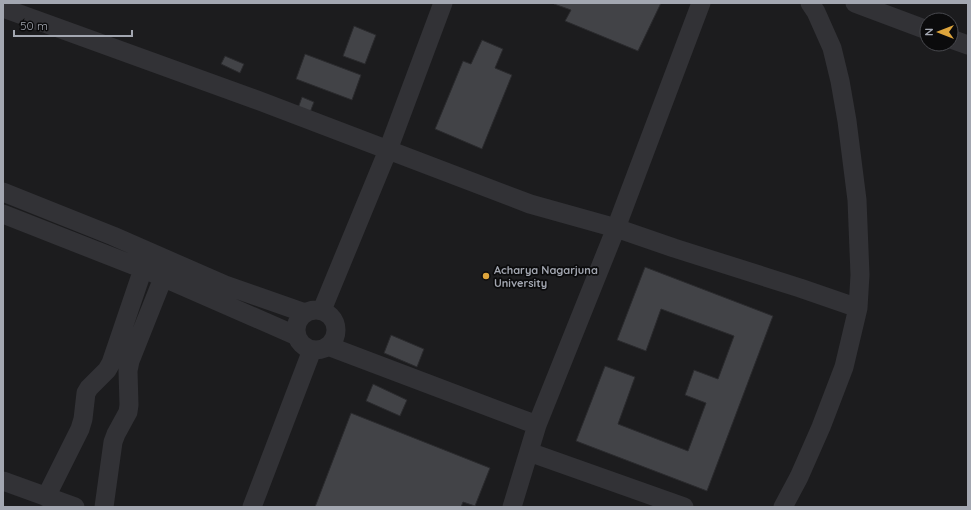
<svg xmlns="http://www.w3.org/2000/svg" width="971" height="510" viewBox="0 0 971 510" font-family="Quicksand,sans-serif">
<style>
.built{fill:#1c1c1e;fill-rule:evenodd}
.building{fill:#424347;stroke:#2a2a2d}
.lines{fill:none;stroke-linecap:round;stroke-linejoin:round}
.minor{stroke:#323236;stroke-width:19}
.poi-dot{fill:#dea53c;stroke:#0b0b0c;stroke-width:1.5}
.labels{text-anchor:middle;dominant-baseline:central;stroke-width:3.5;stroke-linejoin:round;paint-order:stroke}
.poi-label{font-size:11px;font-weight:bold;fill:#a3a7b1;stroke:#0b0b0c;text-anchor:start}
</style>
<rect width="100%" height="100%" fill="#101011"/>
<path class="built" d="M3,3H968V507H3ZM927,20H951V44H927Z"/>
<path class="building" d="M555,3H661L638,51L565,21L571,10L554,4Z
M354,26L376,35L365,64L343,56Z
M482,40L503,49L495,68L512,75L482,149L435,129L463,61L471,64Z
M305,54L361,75L352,100L296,79Z
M225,56L244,64L240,73L221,64Z
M302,97L314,102L309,115L297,111Z
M645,267L773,316L707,491L576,441L605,366L635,377L618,424L688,451L706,403L685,395L694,370L718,379L734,336L661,309L646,351L617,340Z
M391,335L424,349L417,367L384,353Z
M373,384L407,400L400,416L366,401Z
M351,413L490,468L475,506L463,502L461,507H315Z"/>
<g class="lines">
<path class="minor" d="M855,3L927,30
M3,8L257,100L530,204L616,228L674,248L800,288L858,308
M951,39L968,45
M3,192L113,236L225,285L305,313
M3,214L153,273L297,336
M322,310L388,150L443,3
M296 330a20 20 0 1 1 40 0a20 20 0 1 1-40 0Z
M328,346L537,425
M529,452L684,507
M3,481L75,507
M46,497L80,429L83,419L86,393L89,388L107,370L111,363L143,269
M104,507L113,442L116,434L128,412L129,405L128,371L130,361L163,278
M252,507L312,350
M512,507L537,425L616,228L701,3
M783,507L799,477L821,427L844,367L858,308L860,275L857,200L847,121L840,81L832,48L816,12L810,3"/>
</g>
<circle class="poi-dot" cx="486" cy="276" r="4"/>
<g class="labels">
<g class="poi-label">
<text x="494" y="270">Acharya Nagarjuna<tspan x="494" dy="13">University</tspan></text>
</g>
</g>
<rect width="971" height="510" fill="none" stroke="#a3a7b1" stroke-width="8"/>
<g transform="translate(939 32) rotate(270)"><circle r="19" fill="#0b0b0c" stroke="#48494e"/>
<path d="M0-3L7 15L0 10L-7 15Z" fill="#dea53c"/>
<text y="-6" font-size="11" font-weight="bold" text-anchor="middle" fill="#a3a7b1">N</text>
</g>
<path d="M14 30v6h118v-6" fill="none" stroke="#a3a7b1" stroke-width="2"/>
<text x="20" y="30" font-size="12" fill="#a3a7b1" stroke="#0b0b0c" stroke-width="3" paint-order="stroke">50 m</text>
</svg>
